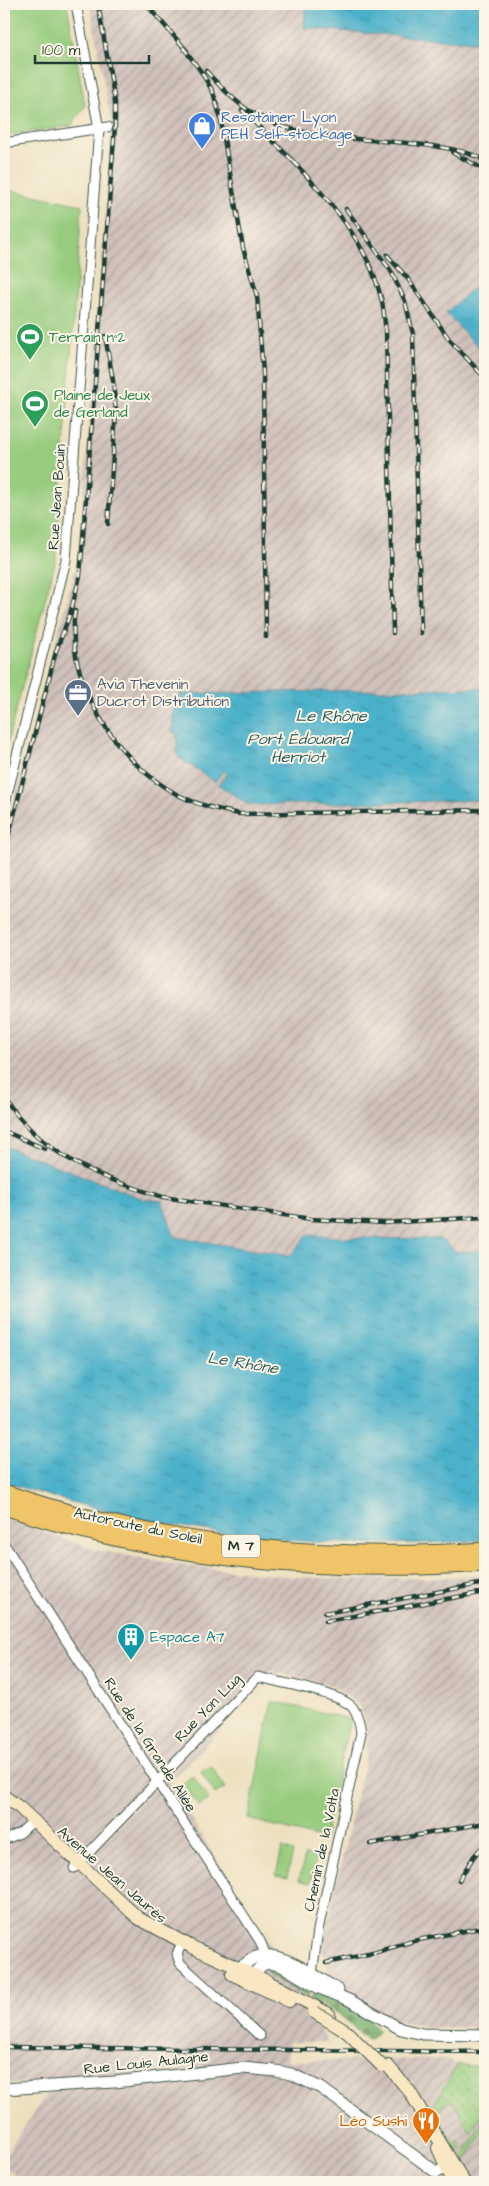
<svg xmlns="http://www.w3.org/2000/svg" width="489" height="2186" viewBox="0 0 489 2186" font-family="'Architects Daughter',sans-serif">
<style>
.built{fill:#f2d4be}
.industrial{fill:url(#industrial-furrows)}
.grass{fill:url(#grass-dots);stroke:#5b8459}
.forest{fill:url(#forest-firs);stroke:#4c7650}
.park{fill:#97cc7e;stroke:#5b8459}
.water{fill:url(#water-ripples);stroke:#35777f}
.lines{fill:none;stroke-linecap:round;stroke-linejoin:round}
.minor-casing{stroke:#3e5549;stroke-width:11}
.tertiary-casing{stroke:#3e5549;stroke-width:13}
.secondary-casing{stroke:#3e5549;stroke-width:14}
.trunk-casing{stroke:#3e5549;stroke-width:17}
.minor{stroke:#fff;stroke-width:9}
.tertiary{stroke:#fff;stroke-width:11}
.secondary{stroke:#f9e7c3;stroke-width:12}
.trunk{stroke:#f0c469;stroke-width:15}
.rail-casing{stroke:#1f3d34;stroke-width:4.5}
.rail{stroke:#fcf5e5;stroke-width:2.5;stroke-dasharray:8;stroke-linecap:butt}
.secondary-bridge-casing{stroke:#3e5549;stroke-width:14;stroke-linecap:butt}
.secondary-bridge{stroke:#f9e7c3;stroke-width:12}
.labels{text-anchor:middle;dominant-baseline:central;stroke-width:4;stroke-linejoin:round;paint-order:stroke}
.shield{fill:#fcf5e5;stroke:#617469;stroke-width:1}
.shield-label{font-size:14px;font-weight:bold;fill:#1f3d34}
.shop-label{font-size:15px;fill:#366cbe;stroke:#fcf5e5;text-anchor:start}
.leisure-label{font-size:15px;fill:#27864d;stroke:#fcf5e5;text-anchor:start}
.street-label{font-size:15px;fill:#1f3d34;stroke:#fcf5e5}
.service-label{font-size:15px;fill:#4e5e75;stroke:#fcf5e5;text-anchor:start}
.culture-label{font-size:15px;fill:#0d838f;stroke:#fcf5e5;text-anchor:start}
.food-label{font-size:15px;fill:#c56008;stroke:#fcf5e5;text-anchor:end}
.water-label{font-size:16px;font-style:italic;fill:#2c6061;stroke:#fcf5e5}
</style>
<defs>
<pattern id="industrial-furrows" width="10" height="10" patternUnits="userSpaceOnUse" patternTransform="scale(1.25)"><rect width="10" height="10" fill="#cfc0ba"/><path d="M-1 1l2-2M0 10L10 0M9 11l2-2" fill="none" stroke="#a79d98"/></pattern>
<pattern id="grass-dots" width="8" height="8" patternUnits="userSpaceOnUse" patternTransform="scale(1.25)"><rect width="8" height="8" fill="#97cc7e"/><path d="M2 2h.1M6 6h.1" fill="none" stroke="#7ba768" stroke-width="1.8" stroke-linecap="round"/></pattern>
<pattern id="forest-firs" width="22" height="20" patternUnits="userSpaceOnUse" patternTransform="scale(1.25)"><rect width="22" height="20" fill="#79b06d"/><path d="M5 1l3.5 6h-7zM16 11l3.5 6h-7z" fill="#63905a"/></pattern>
<pattern id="water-ripples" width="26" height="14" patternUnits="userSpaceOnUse" patternTransform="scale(1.25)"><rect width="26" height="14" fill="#4bb1ca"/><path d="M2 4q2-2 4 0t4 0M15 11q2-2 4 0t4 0" fill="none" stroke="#3e91a5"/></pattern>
</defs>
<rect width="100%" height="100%" fill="#fcf5e5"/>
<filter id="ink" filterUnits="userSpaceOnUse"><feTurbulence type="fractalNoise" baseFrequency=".02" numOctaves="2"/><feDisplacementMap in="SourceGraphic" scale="10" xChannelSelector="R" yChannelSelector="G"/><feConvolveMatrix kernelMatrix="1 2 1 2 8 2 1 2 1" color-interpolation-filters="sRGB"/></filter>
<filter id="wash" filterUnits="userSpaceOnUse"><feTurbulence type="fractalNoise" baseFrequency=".0096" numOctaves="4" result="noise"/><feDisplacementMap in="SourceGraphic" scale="20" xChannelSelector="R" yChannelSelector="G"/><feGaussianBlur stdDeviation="1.12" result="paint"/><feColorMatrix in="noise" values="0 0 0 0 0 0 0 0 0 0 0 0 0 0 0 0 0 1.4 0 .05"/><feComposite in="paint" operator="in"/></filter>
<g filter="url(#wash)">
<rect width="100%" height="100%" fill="#ede0bf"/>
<path class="built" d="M4,2166L24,2182H4Z"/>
<path class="industrial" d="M90,4H306L305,28L485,43V277L446,313L485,354V688L181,694L177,732L216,782L224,770L228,772L249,805L485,800V1250L456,1252L353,1238L307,1235L290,1256L175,1237L162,1201L143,1199L4,1146V839L79,555L112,127Z
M4,1518L95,1550L182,1565L295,1577L348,1579L432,1578L485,1575V2028L427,2027L406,2023L389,2018L331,1980L322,1946L367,1751V1729L359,1705L330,1685L269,1671L260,1687L169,1783L276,1954L328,2042H289L287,2061L431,2059L451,2060V2063L485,2066V2182H24L4,2166V2157L55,2081L4,2084Z"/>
<path class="grass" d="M458,2064L485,2068V2080L483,2084L485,2085V2108L471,2133L452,2100L440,2108L441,2110L436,2114L454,2143L459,2141L461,2145L456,2155L431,2115V2110Z
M485,2116V2126L466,2161L462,2158Z"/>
<path class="forest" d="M269,1970L311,1991L307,1997L269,1975L267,1973Z
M314,1992C338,2002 363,2009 379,2031L368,2040L338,2013L310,1999Z"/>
<path class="park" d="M4,4H67L85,106L71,126L4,136Z
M4,189L82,205L56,559L4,755Z
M272,1701L350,1719L324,1839L248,1819Z
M211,1766L225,1788L215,1794L201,1772Z
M193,1776L209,1800L198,1806L183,1783Z
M282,1848L293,1852L287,1877L276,1875Z
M305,1855L316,1858L310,1883L299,1880Z"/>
<path class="water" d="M306,4H485V43L304,28Z
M485,277V354L446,313Z
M485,688V800L249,805L219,785L227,773L224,770L215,782L177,756V733L172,732L174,699H180V694Z
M4,1146L143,1199L162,1201L175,1237L290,1256L307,1235L353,1238L441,1239L456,1252L485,1250V1540C313,1552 168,1535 4,1482Z"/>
</g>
<g filter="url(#ink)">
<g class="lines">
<defs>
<path id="minor" d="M4,143L108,127
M4,807L66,560L99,129L76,4
M4,1544L260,1941L268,1961
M4,1840L20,1833L33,1821
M74,1868L258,1677C277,1682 342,1693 353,1708C358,1715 360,1724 361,1733L318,1930L312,1974L308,1977
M190,1946L181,1945L177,1954L180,1963L260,2036"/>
<path id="tertiary" d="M238,1968C245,1965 251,1958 259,1956C282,1951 319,1978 338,1990
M244,1973L253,1975L262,1965L269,1963L282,1966L319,1988L349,2000L401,2029L423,2034L485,2035
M4,2089L114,2082L243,2068L276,2071L291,2074L321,2088L436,2172L454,2165"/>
<path id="secondary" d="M4,1796L20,1808L138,1918L190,1946L267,1981L329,2014
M232,1974L289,2001
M388,2066L410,2092L464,2182
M438,2148L453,2182"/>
<path id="trunk" d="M4,1492C161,1546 320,1561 485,1550
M4,1507C160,1560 321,1575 485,1564"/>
</defs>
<use href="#minor" class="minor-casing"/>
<use href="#tertiary" class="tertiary-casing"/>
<use href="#secondary" class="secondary-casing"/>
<use href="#trunk" class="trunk-casing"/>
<use href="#minor" class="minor"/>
<use href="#tertiary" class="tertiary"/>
<use href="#secondary" class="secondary"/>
<use href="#trunk" class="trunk"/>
<defs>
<path id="rail" d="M146,4L187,51
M183,47L202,73L213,92L220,116L243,248L257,296L263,373L266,637
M206,71C219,85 232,99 248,110C298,142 358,137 415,144C440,147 462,149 485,160
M242,110L297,165
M453,153L485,170
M293,161C329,200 366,241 380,294C384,306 384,319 386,331L393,633
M346,209L391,271L405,301L413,334L421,633
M387,255L408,279L449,339L485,378
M105,336L113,380L116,413L108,524
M75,611C64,681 117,763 178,795C198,805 218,810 240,814L485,810
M4,854L56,651L70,614L80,576L115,126V102L98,4
M4,1097C41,1155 99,1178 163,1197L311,1219L383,1223L485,1217
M4,1131L45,1149
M325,1613L485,1583
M326,1621L485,1592
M370,1844L485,1823
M459,1880L474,1856L485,1844
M326,1963L373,1953L413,1941L485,1927
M4,2047L485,2052"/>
</defs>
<use href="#rail" class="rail-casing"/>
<use href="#rail" class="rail"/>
<defs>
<path id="secondary-bridge" d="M314,2012L347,2032L382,2066"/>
</defs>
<use href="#secondary-bridge" class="secondary-bridge-casing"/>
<use href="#secondary-bridge" class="secondary-bridge"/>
</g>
</g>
<defs>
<symbol id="shop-pin" viewBox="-11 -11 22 30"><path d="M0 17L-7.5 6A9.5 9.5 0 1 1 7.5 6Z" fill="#3f7fe0" stroke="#fcf5e5"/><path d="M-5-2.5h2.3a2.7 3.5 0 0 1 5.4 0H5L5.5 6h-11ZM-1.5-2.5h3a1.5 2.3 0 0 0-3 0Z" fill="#fff"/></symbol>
<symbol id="stadium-pin" viewBox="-11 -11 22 30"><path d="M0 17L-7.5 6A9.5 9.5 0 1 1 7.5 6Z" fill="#2e9e5b" stroke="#fcf5e5"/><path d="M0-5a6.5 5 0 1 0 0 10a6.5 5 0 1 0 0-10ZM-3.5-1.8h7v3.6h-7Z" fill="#fff"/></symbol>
<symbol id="office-pin" viewBox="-11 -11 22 30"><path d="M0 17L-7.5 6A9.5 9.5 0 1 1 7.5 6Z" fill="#5c6f8a" stroke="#fcf5e5"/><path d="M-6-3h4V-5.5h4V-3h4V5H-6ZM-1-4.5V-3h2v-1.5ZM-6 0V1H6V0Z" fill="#fff"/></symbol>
<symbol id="building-pin" viewBox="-11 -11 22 30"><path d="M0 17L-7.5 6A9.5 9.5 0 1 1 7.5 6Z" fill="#0f9aa8" stroke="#fcf5e5"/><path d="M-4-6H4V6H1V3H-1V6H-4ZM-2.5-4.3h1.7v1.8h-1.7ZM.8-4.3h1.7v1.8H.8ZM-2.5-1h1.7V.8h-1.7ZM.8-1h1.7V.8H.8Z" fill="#fff"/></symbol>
<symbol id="restaurant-pin" viewBox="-11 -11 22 30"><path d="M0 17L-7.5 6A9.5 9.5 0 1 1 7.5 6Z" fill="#e8710a" stroke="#fcf5e5"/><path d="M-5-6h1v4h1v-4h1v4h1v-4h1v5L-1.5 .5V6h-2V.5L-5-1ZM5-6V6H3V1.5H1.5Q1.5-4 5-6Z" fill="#fff"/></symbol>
</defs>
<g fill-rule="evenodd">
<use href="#shop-pin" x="186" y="110" width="32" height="43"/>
<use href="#stadium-pin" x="14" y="321" width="32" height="43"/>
<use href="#stadium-pin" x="19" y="388" width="32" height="43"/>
<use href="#office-pin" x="62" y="677" width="32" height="43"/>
<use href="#building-pin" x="115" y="1621" width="32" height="43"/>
<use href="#restaurant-pin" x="410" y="2105" width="32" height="43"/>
</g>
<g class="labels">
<rect class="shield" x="222" y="1534.5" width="38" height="23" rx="4"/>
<g class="shield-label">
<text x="241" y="1546">M 7</text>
</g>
<g class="shop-label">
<text x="221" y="117">Resotainer Lyon<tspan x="221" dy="17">PEH Self-stockage</tspan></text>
</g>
<g class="leisure-label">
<text x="49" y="337">Terrain n°2</text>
<text x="54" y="395">Plaine de Jeux<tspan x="54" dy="17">de Gerland</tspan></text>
</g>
<g class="street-label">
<text transform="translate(57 497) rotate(-86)">Rue Jean Bouin</text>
<text transform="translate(138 1526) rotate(12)">Autoroute du Soleil</text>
<text transform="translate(208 1708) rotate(-46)">Rue Yon Lug</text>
<text transform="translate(150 1745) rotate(57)">Rue de la Grande Allée</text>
<text transform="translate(322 1850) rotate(-78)">Chemin de la Volta</text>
<text transform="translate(112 1875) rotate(41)">Avenue Jean Jaurès</text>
<text transform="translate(146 2063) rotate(-6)">Rue Louis Aulagne</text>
</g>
<g class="service-label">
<text x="97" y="684">Avia Thevenin<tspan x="97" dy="17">Ducrot Distribution</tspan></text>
</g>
<g class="culture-label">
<text x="150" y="1637">Espace A7</text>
</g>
<g class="food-label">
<text x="407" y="2121">Léo Sushi</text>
</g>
<g class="water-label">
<text x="331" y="716">Le Rhône</text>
<text x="298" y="739">Port Édouard<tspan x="298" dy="18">Herriot</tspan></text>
<text transform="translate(243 1363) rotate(9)">Le Rhône</text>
</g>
</g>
<rect width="489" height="2186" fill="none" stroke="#fcf5e5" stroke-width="20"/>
<path d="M35 55v8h114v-8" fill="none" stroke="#1f3d34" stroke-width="2.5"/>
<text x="42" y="55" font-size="15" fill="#1f3d34" stroke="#fcf5e5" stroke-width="4" paint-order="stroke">100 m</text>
</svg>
